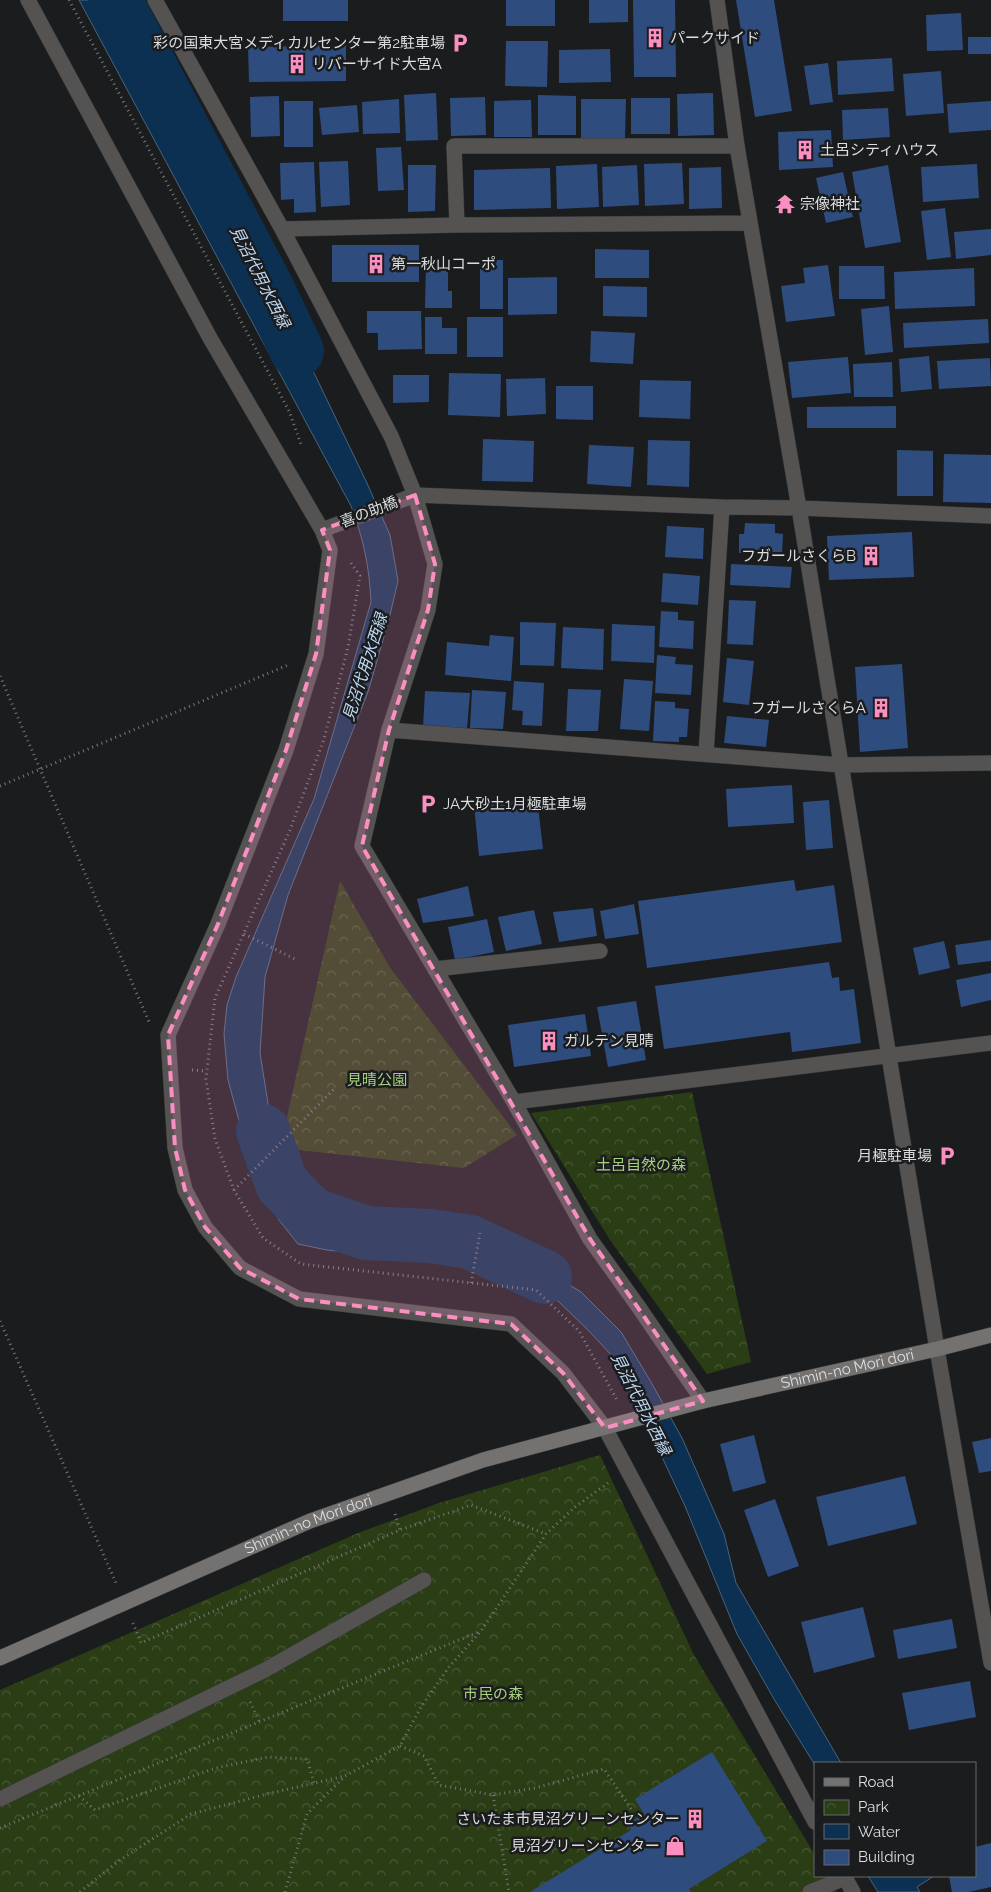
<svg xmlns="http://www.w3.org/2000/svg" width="991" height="1892" viewBox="0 0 991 1892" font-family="Raleway,'Noto Sans JP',sans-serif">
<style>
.park{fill:url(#park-crowns)}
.water{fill:#0c3051;stroke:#4a647b}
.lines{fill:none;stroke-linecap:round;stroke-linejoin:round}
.river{stroke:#0c3051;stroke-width:54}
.building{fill:#2e4d7e}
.lane-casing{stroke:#363739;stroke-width:16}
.street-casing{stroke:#363739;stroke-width:16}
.secondary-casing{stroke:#363739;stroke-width:16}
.path{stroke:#777879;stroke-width:3;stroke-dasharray:1 4;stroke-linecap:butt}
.lane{stroke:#545352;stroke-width:15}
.street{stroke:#545352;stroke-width:15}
.secondary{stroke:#737270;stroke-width:15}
.marked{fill:#fc8fc2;fill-opacity:0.2;stroke:#fc8fc2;stroke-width:4;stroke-dasharray:10 6;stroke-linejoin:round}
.labels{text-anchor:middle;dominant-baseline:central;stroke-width:5;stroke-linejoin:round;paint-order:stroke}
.poi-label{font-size:15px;fill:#dcddde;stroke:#1b1c1e;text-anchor:start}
.street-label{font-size:15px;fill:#dcddde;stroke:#1b1c1e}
.park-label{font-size:15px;fill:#a6d07c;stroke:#1b1c1e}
.water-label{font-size:16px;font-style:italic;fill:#bed8f4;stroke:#1b1c1e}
</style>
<defs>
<pattern id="park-crowns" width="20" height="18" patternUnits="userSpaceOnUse" patternTransform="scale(1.25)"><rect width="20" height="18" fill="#2a3d14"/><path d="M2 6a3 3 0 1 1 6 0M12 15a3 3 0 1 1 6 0" fill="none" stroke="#485936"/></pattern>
</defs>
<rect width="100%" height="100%" fill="#1b1c1e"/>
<path class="park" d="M340,881L391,969L517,1135L464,1168L280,1148Z
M692,1092L751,1362L707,1374L610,1240L531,1113Z
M600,1455L694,1655L815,1855V1876H828L837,1892H0V1690L358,1533L439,1503Z"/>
<path class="water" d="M79,0H107L108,3L103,7L108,10L120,28L145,78L187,152L249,266L279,300L366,481L390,535L398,581L389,619L368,692L288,895L265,977L260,1053L270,1116L284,1167L302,1216L367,1229L437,1233L504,1254L553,1275L581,1292L621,1332L651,1382L682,1438L724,1534L736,1583L841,1763H815V1765L774,1699L737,1634L685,1506L630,1389L614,1358L588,1330L558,1301L485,1266L327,1250L298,1244L279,1220L260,1184L246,1146L228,1080L224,1034L227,1005L236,977L314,799L371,602C369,565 364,541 351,506Z
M868,1876H934L917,1887L920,1892H878Z"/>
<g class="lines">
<path class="river" d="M115,0L268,290L297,351
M263,1131L282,1184L311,1214L366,1233L430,1236L470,1242L545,1277"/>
</g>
<path class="building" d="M283,0H348V21H283Z
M506,0H555V26H506Z
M589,0H628V22L589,23Z
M633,0H675L676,77H634Z
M736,0H774L792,111L755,117Z
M961,13L963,50L927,51L926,15Z
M968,37H991V54H968Z
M506,41H548L547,87L505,86Z
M346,45V81L249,82L248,47Z
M610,49L611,82L559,83V50Z
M892,58L894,91L838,95L837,61Z
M828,63L833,102L810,105L804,66Z
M941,71L944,113L906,116L903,74Z
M436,93L438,140L406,141L404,95Z
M713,93L714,135L678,136L677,94Z
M538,95L576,96V135H538Z
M279,96L280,136L251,137L250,97Z
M485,97L486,135L451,136L450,98Z
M631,98H670V134H631Z
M399,99L400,133L363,134L362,102Z
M581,99H626L625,138H581Z
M531,100L532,137H494V101Z
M284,101H313V147H284Z
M991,101V130L949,133L947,104Z
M357,105L359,132L322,135L319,108Z
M888,108L890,137L843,140L842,110Z
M831,130L833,167L779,170L778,132Z
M401,147L404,190L378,191L376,148Z
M348,161L350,205L321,207L319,162Z
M314,162L316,212L294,213V199L281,200L280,163Z
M682,163L684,204L645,206L644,164Z
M597,164L599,207L557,209L556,166Z
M977,164L979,198L923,202L921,167Z
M408,165H436L435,211L408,212Z
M637,165L639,205L603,207L602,167Z
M888,165L901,242L865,248L852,172Z
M721,167L722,208L689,209V168Z
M550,168L551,208L474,210V170Z
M843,172L853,217L826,223L816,178Z
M779,196H790V212H779Z
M945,208L951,257L927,260L921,211Z
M991,229V255L956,259L954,232Z
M332,245H419V282H332Z
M595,249L649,250V278H595Z
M480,260H503V309H480Z
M426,263H448V291H452V308H425Z
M828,265L835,316L786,322L781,286L805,283L803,268Z
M839,266H884L885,299H839Z
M974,268L975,306L895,309L894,272Z
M557,277V314L508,315V278Z
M603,286L647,287V317L603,316Z
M889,306L893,352L865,355L861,309Z
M367,311H421L422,349L378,350V333H367Z
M425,317H442V328H457V354H425Z
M467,317H503V357H467Z
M988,319L989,343L904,348L903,323Z
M591,331L635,333L633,364L590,362Z
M929,356L932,389L901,392L899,359Z
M848,357L851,393L792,398L788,362Z
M990,358L991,386L939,389L937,361Z
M892,362L893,397H854L853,364Z
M449,373L501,374L500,417L448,415Z
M393,375H429V402L393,403Z
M545,378L546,414L507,416L506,379Z
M640,380L691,381L690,419L639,417Z
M556,386H593V420L556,419Z
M896,406V428H807V407Z
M483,439L534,441L533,482L482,481Z
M648,440L690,441L689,487L647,485Z
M589,445L634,447L631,487L587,484Z
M897,450L933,451V496H897Z
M944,454L991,455V503L943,502Z
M745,523L775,524V533L783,534L782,554L739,553V534H744Z
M667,526L704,528L703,559L665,557Z
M912,532L914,577L829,580L827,536Z
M731,564L792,567L790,588L730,585Z
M663,573L700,576L698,605L661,602Z
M729,600L756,601L753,645L727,644Z
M661,611L678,612V620L694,621L693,649L659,647Z
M520,622L556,623L554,666L520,665Z
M612,624L655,626L654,663L611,661Z
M563,627L604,629L603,670L561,668Z
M490,635L514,637L511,681L445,675L447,642L489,646Z
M657,655L676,657L675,664L693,665L691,695L655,693Z
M727,658L754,661L749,705L723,702Z
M902,664L908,748L860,752L855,667Z
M624,679L653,681L649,731L620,729Z
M514,681L544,683L542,726L522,725L523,711L512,710Z
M568,689L601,690L598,731H566Z
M472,690L506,692L503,729L470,728Z
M425,691L470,693L467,729L423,727Z
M655,701L675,702V708L689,709L687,737H679V742L653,741Z
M727,716L769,720L766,747L724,743Z
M792,785L794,823L728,827L726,789Z
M537,798L543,849L479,856L474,805Z
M829,800L833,848L806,850L803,802Z
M794,880L796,891L834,885L842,942L647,968L638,901Z
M468,886L474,916L423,923L417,899Z
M634,904L639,934L605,939L600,911Z
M593,908L597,936L559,942L553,912Z
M534,910L542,944L506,951L498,917Z
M487,919L494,952L455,960L448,927Z
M991,940V961L958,965L955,945Z
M944,941L950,968L919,975L913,948Z
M829,962L832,978L839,977L840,991L854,989L861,1043L792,1052L790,1032L664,1049L655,986Z
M991,973V1000L961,1007L956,980Z
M636,1001L646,1060L608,1067L597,1007Z
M585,1014L591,1056L514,1067L508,1025Z
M754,1435L766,1483L733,1492L720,1444Z
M991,1438V1471L979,1473L972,1442Z
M905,1476L917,1524L828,1546L816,1497Z
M775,1499L799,1566L768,1577L744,1510Z
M863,1607L875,1657L814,1673L801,1622Z
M952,1619L957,1648L898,1659L893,1630Z
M970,1681L976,1717L909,1730L902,1693Z
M712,1752L767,1841L689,1889L691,1892H530L631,1830L627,1824L644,1814L635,1799Z
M991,1843V1887L969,1892H952L949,1876H975V1847Z"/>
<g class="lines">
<defs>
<path id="lane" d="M457,225L454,146H737
M435,969L600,951
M0,1799L265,1670L424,1580
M810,1892L845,1878"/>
<path id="street" d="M28,0L210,338L322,530L330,550L316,654L286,750L218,924L168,1035L175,1148L185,1190L205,1227L240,1268L299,1299L511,1324L563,1373L605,1428L815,1822
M155,0L282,229L391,436L415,495L435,564L428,610L389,730L362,846L514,1102L590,1239L638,1306L703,1401
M717,0L737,146L799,508L991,516
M282,229L457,225L750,223
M322,530L415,495L722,507L799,508L937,1349L991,1663
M389,730L841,765L991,763
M706,754L722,507
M514,1102L991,1043
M844,1876L853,1892"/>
<g id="secondary">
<path id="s1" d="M0,1658L310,1521L483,1460L703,1401L937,1349L991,1335"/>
</g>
</defs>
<use href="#lane" class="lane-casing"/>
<use href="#street" class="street-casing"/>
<use href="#secondary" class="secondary-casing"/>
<path class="path" d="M69,0L289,411L302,447
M351,563L360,576L348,647L324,739L290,830L215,998L206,1079L215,1139L234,1190L263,1238L301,1264L536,1290L579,1331L618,1402
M0,676L149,1022
M0,786L288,665
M244,934L297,960
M192,1070L207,1071
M234,1190L335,1088
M471,1283L480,1233
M0,1321L116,1583
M395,1514L400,1530
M133,1623L141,1643L400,1530L471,1505L546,1534
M250,1702L259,1721
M400,1746L424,1756L439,1785L493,1795L535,1788L604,1769L631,1809
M493,1795L509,1892
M79,1796L95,1810L216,1768L268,1757L307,1759L314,1783
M0,1828L481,1631
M80,1892L120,1860L191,1814L263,1795L345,1776
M285,1892L307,1814L345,1776L400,1746L421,1707L449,1667L481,1631L546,1534L575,1507L608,1483"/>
<use href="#lane" class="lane"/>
<use href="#street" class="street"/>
<use href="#secondary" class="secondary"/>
</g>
<path class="marked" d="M415,495L435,564L428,610L389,730L362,846L590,1239L703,1401L605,1428L563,1373L511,1324L299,1299L240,1268L205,1227L185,1190L175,1148L168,1035L218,924L286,750L316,654L330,550L322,530Z"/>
<defs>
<symbol id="building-bare" viewBox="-9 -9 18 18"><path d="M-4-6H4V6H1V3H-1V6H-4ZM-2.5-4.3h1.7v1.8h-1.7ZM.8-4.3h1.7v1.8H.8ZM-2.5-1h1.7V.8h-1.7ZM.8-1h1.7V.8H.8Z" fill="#fc8fc2" stroke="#1b1c1e" stroke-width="2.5" paint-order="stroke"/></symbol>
<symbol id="parking-bare" viewBox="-9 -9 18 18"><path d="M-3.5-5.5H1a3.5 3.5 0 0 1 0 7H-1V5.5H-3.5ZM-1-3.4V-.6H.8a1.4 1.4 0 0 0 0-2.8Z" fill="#fc8fc2" stroke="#1b1c1e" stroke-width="2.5" paint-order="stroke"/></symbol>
<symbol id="temple-bare" viewBox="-9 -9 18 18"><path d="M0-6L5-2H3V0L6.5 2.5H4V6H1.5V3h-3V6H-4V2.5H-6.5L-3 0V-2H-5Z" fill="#fc8fc2" stroke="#1b1c1e" stroke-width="2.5" paint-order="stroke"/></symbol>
<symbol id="shop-bare" viewBox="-9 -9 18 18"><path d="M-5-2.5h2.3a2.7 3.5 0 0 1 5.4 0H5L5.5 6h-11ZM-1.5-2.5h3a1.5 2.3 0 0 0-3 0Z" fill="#fc8fc2" stroke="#1b1c1e" stroke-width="2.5" paint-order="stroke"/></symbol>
</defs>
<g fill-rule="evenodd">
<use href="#building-bare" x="641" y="24" width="28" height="28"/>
<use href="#parking-bare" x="446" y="29" width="28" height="28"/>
<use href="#building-bare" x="283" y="50" width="28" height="28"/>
<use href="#building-bare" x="791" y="136" width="28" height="28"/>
<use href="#temple-bare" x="771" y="190" width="28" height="28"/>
<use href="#building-bare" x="362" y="250" width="28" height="28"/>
<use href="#building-bare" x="857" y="542" width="28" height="28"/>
<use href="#building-bare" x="867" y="694" width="28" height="28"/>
<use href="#parking-bare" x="414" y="790" width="28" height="28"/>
<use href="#building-bare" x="535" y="1027" width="28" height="28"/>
<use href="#parking-bare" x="933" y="1142" width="28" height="28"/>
<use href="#building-bare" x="681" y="1805" width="28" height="28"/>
<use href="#shop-bare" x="661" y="1832" width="28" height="28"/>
</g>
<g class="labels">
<g class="poi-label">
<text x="670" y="38">パークサイド</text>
<text x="445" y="43" text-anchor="end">彩の国東大宮メディカルセンター第2駐車場</text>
<text x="312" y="64">リバーサイド大宮A</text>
<text x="820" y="150">土呂シティハウス</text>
<text x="800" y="204">宗像神社</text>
<text x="391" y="264">第一秋山コーポ</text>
<text x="856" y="556" text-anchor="end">フガールさくらB</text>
<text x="866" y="708" text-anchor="end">フガールさくらA</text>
<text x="443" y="804">JA大砂土1月極駐車場</text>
<text x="564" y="1041">ガルテン見晴</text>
<text x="932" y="1156" text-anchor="end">月極駐車場</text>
<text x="680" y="1819" text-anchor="end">さいたま市見沼グリーンセンター</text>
<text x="660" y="1846" text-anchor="end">見沼グリーンセンター</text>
</g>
<g class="street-label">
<text transform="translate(369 512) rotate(-21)">喜の助橋</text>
<text stroke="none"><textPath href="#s1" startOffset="898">Shimin-no Mori dori</textPath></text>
<text stroke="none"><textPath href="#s1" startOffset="336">Shimin-no Mori dori</textPath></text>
</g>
<g class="park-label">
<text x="377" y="1080">見晴公園</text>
<text x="641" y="1165">土呂自然の森</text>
<text x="493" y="1694">市民の森</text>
</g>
<g class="water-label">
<text transform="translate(260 277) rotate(63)">見沼代用水西緑</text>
<text transform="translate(365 667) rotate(-72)">見沼代用水西緑</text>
<text transform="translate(641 1404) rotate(63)">見沼代用水西縁</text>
</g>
</g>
<rect x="814" y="1762" width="162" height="115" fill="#1b1c1e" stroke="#68696b"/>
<rect x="824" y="1778" width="25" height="8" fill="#737270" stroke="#68696b"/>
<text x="858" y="1787" font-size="15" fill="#dcddde">Road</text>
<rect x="824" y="1800" width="25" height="15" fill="url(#park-crowns)" stroke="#68696b"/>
<text x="858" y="1812" font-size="15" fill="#dcddde">Park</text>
<rect x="824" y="1824" width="25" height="15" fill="#0c3051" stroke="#68696b"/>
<text x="858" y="1837" font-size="15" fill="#dcddde">Water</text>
<rect x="824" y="1850" width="25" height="15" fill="#2e4d7e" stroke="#68696b"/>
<text x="858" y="1862" font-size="15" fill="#dcddde">Building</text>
</svg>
